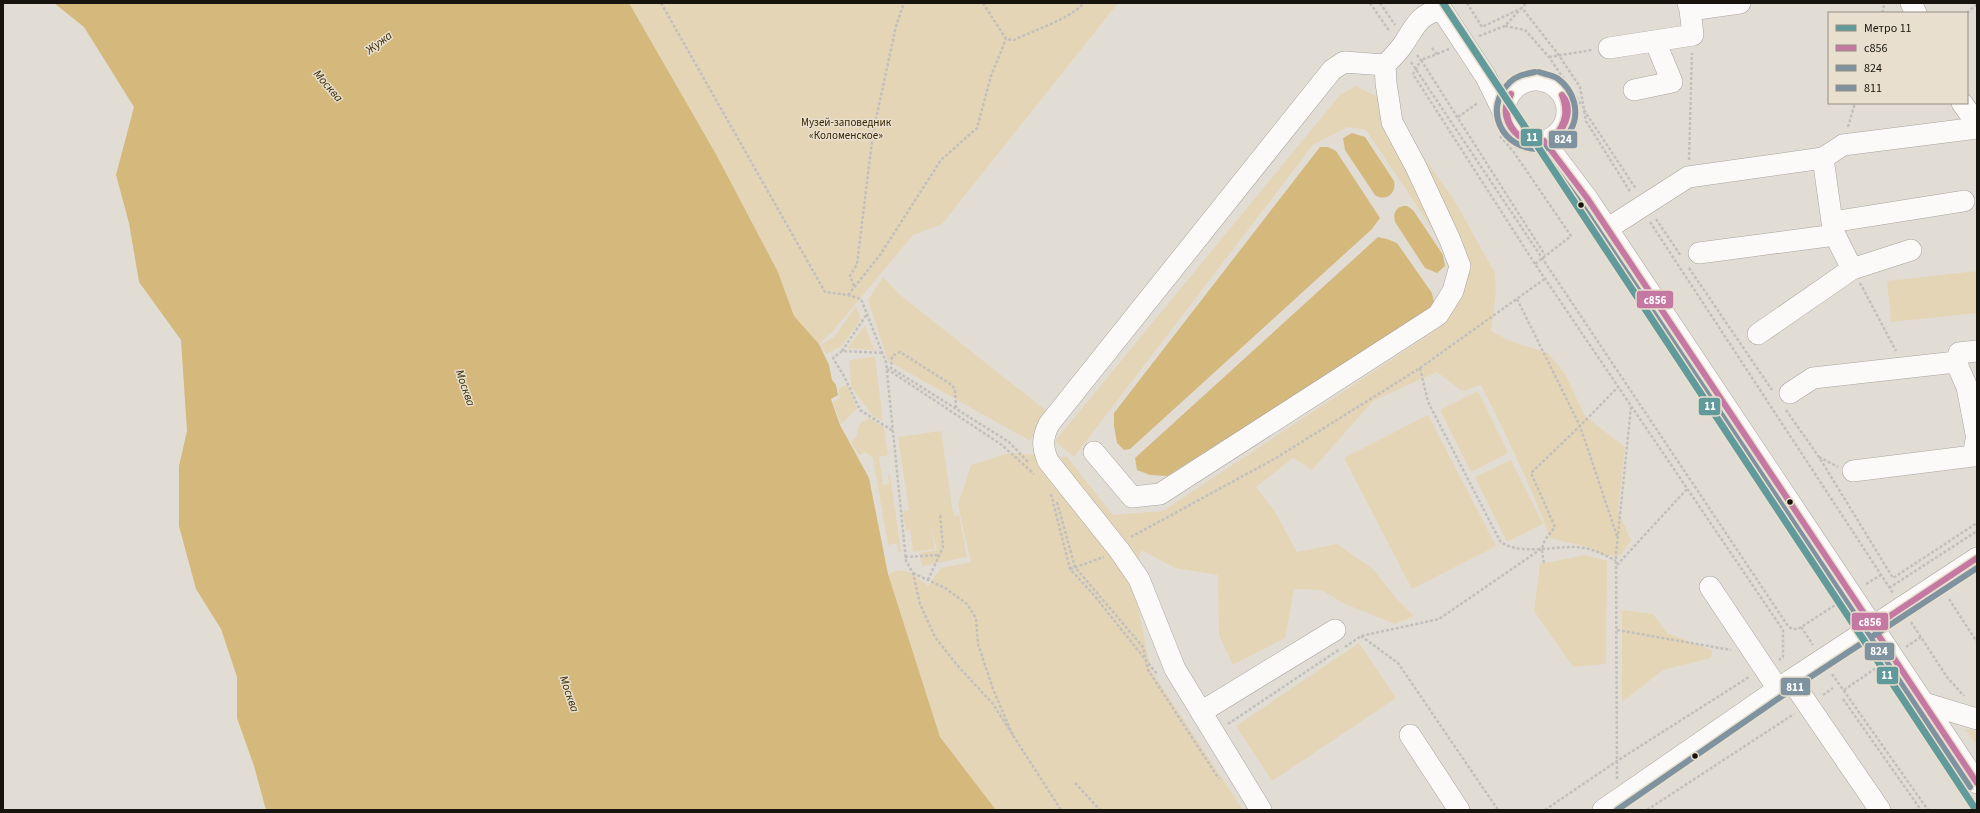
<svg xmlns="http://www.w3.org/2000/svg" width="1980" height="813" viewBox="0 0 1980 813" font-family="'Source Sans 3',sans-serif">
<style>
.green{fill:#e5d5b7}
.water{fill:#d5b87c}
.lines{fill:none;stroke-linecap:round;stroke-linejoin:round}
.minor-casing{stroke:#a7a39c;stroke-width:22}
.path{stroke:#c1c0bd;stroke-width:2.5;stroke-dasharray:3 2;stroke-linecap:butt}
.minor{stroke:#fbfaf9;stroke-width:21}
.bus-1-casing{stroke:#e8dfce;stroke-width:9}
.bus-2-casing{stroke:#e8dfce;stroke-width:9}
.bus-3-casing{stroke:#e8dfce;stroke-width:9}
.bus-1{stroke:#c578a1;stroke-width:6}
.bus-2{stroke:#7e929f;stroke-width:6}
.bus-3{stroke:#7e929f;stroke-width:6}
.metro-1-casing{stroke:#e8dfce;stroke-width:10}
.metro-1{stroke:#609a9a;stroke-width:7}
.bus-dot{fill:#17140e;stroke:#e8dfce;stroke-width:1.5}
.labels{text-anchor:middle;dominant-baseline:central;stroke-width:3;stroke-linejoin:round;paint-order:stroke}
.park-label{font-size:11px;fill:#362601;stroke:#e8dfce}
.water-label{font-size:12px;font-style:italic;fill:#392904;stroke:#e8dfce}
.line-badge{stroke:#e8dfce;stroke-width:1.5}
.badge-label{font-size:11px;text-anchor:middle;font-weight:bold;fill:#fff}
</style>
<rect width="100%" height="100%" fill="#e2ddd4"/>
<path class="green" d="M629,3H1118L942,224L913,235L833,331L819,344L794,316L778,272L717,156Z
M1356,86L1394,105L1420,152L1453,198L1495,273L1496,292L1491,331L1510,341L1548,353L1565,374L1585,416L1625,447L1618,511L1631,540L1620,556L1601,555L1587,547L1550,538C1531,485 1506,435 1481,385L1462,391L1437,372L1373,401L1312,470L1293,458L1256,487L1274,510L1297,552L1337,544L1373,569L1396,598L1414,616L1395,624L1345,604L1321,590L1294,589L1285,638L1233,665L1219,635L1218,575L1175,568L1141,550L1134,587L1151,670L1243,810H996L940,737L888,574C906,565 914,575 928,586L941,568L971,562L958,505L971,465L1009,453L1067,457L1113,515L1163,511L1439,328L1458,294L1454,261L1366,130L1348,127L1313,145L1074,457L1055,441L1340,95Z
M1977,271V313L1891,322L1887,281Z
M883,277L899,294L1049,413L1030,441L888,361L868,300Z
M856,306L861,319L842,346L826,354L821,345L835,336Z
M865,326L874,350L847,348Z
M875,357L883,421L874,417L851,387L849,360Z
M845,385L848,386L857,409L841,424L833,402L840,398L839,389Z
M1478,391L1508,453L1471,472L1440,410Z
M1428,415L1496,546L1412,589L1344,458Z
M869,418L884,427L888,455L879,457L883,485L889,484L888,475L890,474L901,552L899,553L897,543L888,545L873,458L865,452L859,455L851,442L857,436C857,426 860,422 869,418Z
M941,431L952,506L954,516L959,515L967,557L922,566L919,553L937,550L931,525L935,549L913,552L910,529L906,530L902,512L909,510L898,437Z
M1511,460L1543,524L1507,542L1475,477Z
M1585,555L1607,561L1606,664L1573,667L1534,611L1540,564Z
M1622,610L1653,614L1667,633L1712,650L1711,658L1663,670L1622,702Z
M1359,643L1396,698L1272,781L1236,726Z
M1965,729L1977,731V746Z"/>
<path class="water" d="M54,3H629L717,156L778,272L794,316L819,344L829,365L832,380L836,385L838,395L831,399L840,425L869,478L888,574L940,737L996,810H266L254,766L237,718V677L221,629L196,589L179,526V466L187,431L181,340L139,282L129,223L116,175L134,107L84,27Z
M1352,133L1365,137L1394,181C1397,194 1385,202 1375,195L1345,150L1343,138Z
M1320,147H1328L1336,151L1380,218L1372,229L1130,449L1124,450L1117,443L1114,426V413Z
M1403,206H1407L1413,210L1443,255L1445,266L1437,273L1425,268L1395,222C1393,214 1395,208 1403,206Z
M1378,237L1387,239L1397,243L1432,293L1435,307L1167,476L1150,475L1137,470L1135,458Z"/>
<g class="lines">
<defs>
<path id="minor" d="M1688,3L1690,10L1740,3
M1911,3L1916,13
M1609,48L1693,35L1690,10
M1385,65C1391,59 1397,53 1402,46C1415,28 1418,13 1442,10L1486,77L1507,120
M1505 111a31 31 0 1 1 62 0a31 31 0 1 1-62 0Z
M1634,90L1672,82L1655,41
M1962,103L1977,124
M1544,141L1587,198L1977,783
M1823,158L1832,222L1964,201
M1607,229L1688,177L1823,158L1843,145L1977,128
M1835,235L1852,269
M1699,253L1835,235L1832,222
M1758,334L1852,269L1911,250
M1956,362L1967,387L1977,439
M1790,393L1813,378L1956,362L1959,353L1977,351
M1094,452L1132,497L1160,494L1438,315L1453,291L1460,266L1450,240L1416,167L1392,122L1386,83L1385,65L1344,62L1332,70L1049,424C1042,438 1042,447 1048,461L1119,550L1139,579L1175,669L1261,810
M1853,471L1973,456L1976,440
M1710,587L1778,689
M1791,680L1880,810
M1924,703L1977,719
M1201,712L1335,630
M1410,735L1459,810
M1603,810L1791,680L1977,558"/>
</defs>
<use href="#minor" class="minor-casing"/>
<path class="path" d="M661,3L825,292L848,295L861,299L886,362L906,561L913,573L920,604L935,637L957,665L993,704L1061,810
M983,3L1006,39L1014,40C1034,30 1070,19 1084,3
M1370,3L1390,32
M1380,3L1395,25
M1467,3L1482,27L1522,8L1558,54L1580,87L1586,121L1631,193
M1882,13L1885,3
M1967,13L1977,4
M1505,26L1525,30L1549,57L1582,106
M1479,36L1505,26L1526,3
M1432,48L1437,54L1421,60L1545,255
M1437,54L1449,49
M1417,55L1421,60L1413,74L1535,264L1783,630V657L1779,660
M1549,57L1592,50
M1411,62L1788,626L1792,629H1798L1837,604
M1584,110L1636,189
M1458,117L1478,103
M1848,127L1855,103
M1500,136L1513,151L1571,236L1535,264
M1689,160L1692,53
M1656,219L1681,256
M1650,222L1893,593
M1689,268L1772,390
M1860,283L1896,351
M854,286L850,276L857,264L873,133L896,26L904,3
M848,295L880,255L941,160L977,128L991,76L1006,39
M1517,299L1580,426L1617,536
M842,351L867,314
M882,353L842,351L833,358L844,376L860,410L893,431
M1420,368L1428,402L1500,541C1515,555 1553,547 1572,547C1589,547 1602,553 1616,561
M887,369L1002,445L1034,474
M956,408L955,390L952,385L900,352L892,356L891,368L1009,442L1028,462
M1786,410L1819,457L1893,578L1977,523
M1819,457L1838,467
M1051,494L1070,569L1093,594L1157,674
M1057,502L1075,567L1143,647L1148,670L1219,779
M1131,537L1276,458L1420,368L1546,278
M905,557L940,555
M1544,563C1540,544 1543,542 1555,527L1531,473L1580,426L1618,387
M1617,565L1687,489
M1070,569L1104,557
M913,573L945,588L967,604L976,618L978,644L993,689L1014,738
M928,580L943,547L940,513
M1866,584L1881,575
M1889,588L1977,531
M1949,599L1977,642
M1911,622L1947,677L1964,696
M1801,627L1813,645
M1617,630L1731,650
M1361,636L1398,663L1498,810
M1345,647L1361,636L1439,619L1541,549
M1906,647L1921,637
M1832,674L1928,810
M1844,690L1879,666
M1823,695L1833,688
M1843,699L1921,810
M1228,724L1340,649
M1617,779L1616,554L1631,407
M1075,783L1100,810
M1545,810L1617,761L1749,677
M1647,810L1794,714"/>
<use href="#minor" class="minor"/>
<defs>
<path id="bus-1" d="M1511,94C1504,111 1506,124 1519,136
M1511,94C1501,109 1506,126 1519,136
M1555,136C1566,123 1568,111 1562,95
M1555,136C1567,126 1573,107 1562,95
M1544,141L1587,198L1977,783
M1872,628L1977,558"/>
<path id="bus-2" d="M1535,72C1526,74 1517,75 1510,82C1482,109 1502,150 1540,149C1552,149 1563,142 1570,131C1581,113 1574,90 1557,78C1552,75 1545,74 1539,72
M1538,146L1580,203L1970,787"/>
<path id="bus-3" d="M1617,810L1795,687L1977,568"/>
</defs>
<use href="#bus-1" class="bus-1-casing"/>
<use href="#bus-2" class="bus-2-casing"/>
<use href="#bus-3" class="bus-3-casing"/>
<use href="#bus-1" class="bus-1"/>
<use href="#bus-2" class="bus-2"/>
<use href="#bus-3" class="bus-3"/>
<defs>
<path id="metro-1" d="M1443,3L1976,810"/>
</defs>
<use href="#metro-1" class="metro-1-casing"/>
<use href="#metro-1" class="metro-1"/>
</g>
<g class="bus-dot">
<circle cx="1581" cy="205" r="3.5"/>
<circle cx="1790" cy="502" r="3.5"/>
<circle cx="1695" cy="756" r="3.5"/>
</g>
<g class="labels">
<g class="park-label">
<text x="846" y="122">Музей-заповедник<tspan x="846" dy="13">«Коломенское»</tspan></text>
</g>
<g class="water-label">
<text transform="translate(379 43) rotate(-37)">Жужа</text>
<text transform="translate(328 86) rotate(49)">Москва</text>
<text transform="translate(465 388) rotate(71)">Москва</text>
<text transform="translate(569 694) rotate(71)">Москва</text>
</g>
</g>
<g class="line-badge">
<rect x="1520" y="128" width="23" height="19" rx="4" fill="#609a9a"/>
<rect x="1548" y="130" width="30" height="19" rx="4" fill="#7e929f"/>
<rect x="1636" y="290" width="38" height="19" rx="4" fill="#c578a1"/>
<rect x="1698" y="397" width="23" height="19" rx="4" fill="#609a9a"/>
<rect x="1851" y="612" width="38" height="19" rx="4" fill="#c578a1"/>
<rect x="1864" y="642" width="31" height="19" rx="4" fill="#7e929f"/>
<rect x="1876" y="666" width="23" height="19" rx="4" fill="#609a9a"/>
<rect x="1780" y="677" width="31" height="19" rx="4" fill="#7e929f"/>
</g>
<g class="badge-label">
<text x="1532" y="141">11</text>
<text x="1563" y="143">824</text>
<text x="1655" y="304">с856</text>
<text x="1710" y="410">11</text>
<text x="1870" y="626">с856</text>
<text x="1879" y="655">824</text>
<text x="1887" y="679">11</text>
<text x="1795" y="691">811</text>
</g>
<rect width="1980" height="813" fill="none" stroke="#17140e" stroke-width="8"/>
<rect x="1828" y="12" width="140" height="92" fill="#e8dfce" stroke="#948e81"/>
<rect x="1836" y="25" width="20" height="6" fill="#609a9a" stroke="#948e81"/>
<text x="1864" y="32" font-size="12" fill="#17140e">Метро 11</text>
<rect x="1836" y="45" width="20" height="6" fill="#c578a1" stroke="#948e81"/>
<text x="1864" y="52" font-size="12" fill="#17140e">с856</text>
<rect x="1836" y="65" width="20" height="6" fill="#7e929f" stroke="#948e81"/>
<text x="1864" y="72" font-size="12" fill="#17140e">824</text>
<rect x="1836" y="85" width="20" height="6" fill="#7e929f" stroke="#948e81"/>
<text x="1864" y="92" font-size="12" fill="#17140e">811</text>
</svg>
